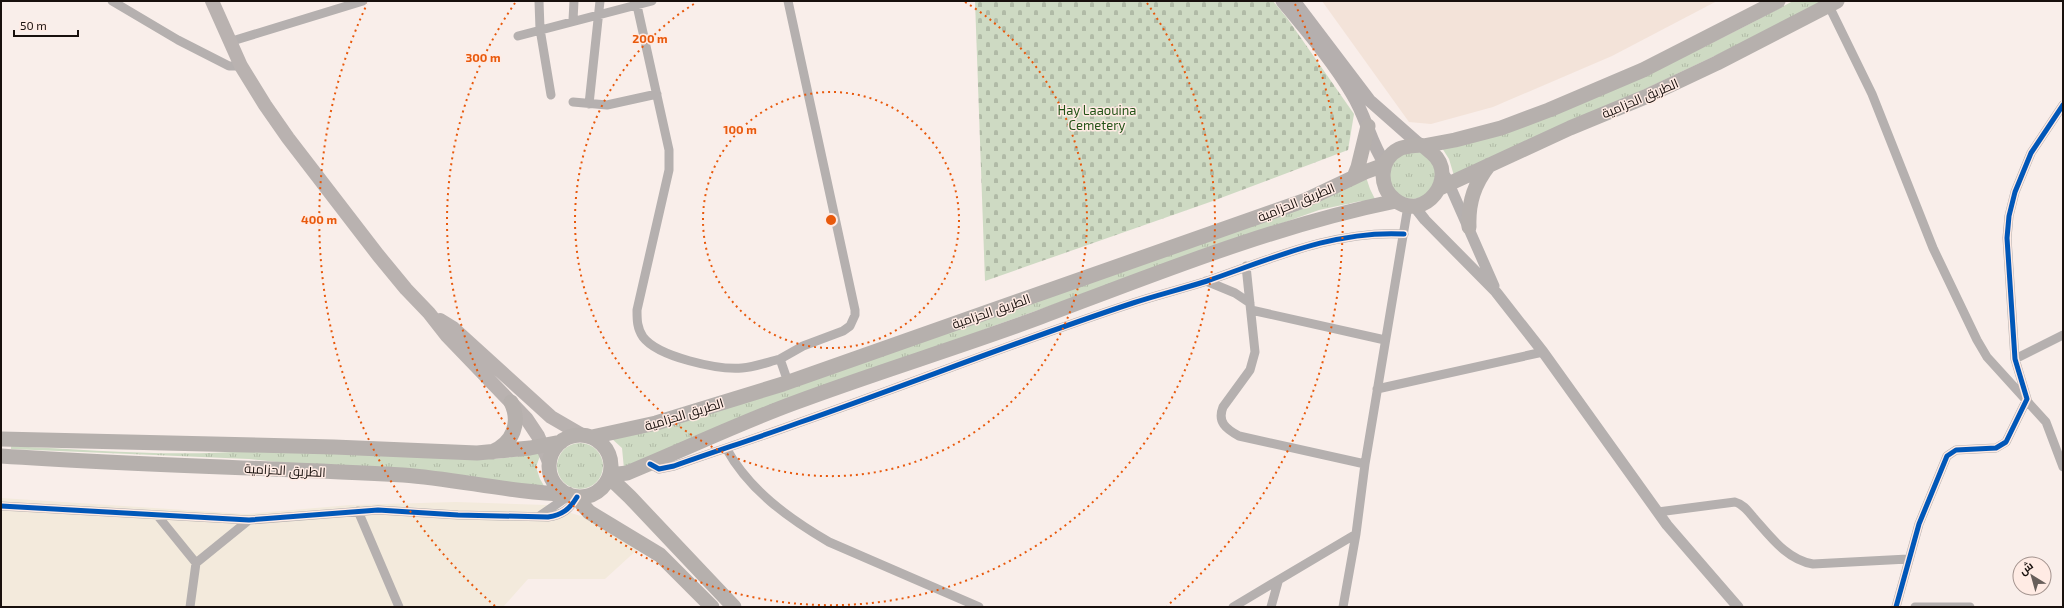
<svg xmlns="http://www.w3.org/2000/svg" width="2064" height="608" viewBox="0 0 2064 608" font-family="'Exo 2',Cairo,sans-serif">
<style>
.commercial{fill:#f3e3d9}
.education{fill:#f3eadc}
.grass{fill:url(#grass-tufts)}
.cemetery{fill:url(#cemetery-stones)}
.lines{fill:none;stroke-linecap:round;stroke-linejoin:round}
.minor{stroke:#b5b0af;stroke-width:9}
.tertiary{stroke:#b5b0af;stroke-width:11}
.secondary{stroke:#b5afae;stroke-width:13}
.primary{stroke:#b9b2b0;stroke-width:14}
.trunk{stroke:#b6b0ad;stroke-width:15}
.cycleway-casing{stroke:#ffebe4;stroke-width:8}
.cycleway{stroke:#0057b8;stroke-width:5}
.ring{fill:none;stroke:#e8590c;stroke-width:2;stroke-dasharray:2 4}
.labels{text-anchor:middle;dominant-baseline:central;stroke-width:3;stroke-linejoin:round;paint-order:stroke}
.street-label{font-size:13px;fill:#18100d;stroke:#ffebe4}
.park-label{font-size:13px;fill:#235316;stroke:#ffebe4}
.centre{fill:#e8590c;stroke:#ffebe4;stroke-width:2}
.ring-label{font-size:12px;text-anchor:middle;font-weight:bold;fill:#e8590c;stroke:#ffebe4;stroke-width:3;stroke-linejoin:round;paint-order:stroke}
</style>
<defs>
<pattern id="grass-tufts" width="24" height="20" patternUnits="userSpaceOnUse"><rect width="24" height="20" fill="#cedac3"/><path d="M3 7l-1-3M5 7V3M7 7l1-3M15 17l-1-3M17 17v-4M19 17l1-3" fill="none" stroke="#b0baa6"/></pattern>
<pattern id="cemetery-stones" width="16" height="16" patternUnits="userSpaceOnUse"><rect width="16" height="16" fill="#cedac3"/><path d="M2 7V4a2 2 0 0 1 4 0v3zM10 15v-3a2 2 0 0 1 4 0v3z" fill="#b0baa6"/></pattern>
</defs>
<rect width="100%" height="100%" fill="#f9eeea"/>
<path class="commercial" d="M1322,1H1717L1612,56L1493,107L1431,124L1409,122Z"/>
<path class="education" d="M1,498L246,514L350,505L456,502L546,505L606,524L639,548L605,579H528L503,607H1Z"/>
<path class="grass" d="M1793,1H1826L1801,15L1455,179L1449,159L1442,148C1485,142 1523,125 1563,109C1642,78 1717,42 1793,1Z
M1388 175a24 24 0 1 1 48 0a24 24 0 1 1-48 0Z
M1366,177L1370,189L1376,201H1361L1319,210L988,328L624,469L622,448L611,438Z
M557 466a23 23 0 1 1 46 0a23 23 0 1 1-46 0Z
M11,446C90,450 170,457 249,451L496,459L541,453L536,467L540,479L547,491L249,459L11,449Z"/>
<path class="cemetery" d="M975,1H1273L1287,18L1354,114L1348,150L1210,202L985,281Z"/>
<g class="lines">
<path class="minor" d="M112,1L178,40L229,66H241
M539,1L540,29L551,95
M636,1L669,150V170L637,310C637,320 637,328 643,337C658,357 718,370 742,368C755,367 768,362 780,359
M788,1L855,310V315L850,326L843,331L803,346L780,359L788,382
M1829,6L1872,94L1933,248L1977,340L1987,357L2046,422L2063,467
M573,20L574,1
M518,36L652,1
M229,42L363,1
M573,102L607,105L657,94
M589,104L600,1
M1246,266L1255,352L1250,370L1223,407C1217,422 1226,429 1239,436L1365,464
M1206,281L1235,293L1250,303
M1251,310L1385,340
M2015,359L2063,335
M1377,389L1543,352
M726,448C749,490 788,518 829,542L979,607
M650,464L659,469L674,466C716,451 757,438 798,423C910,384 1020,340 1133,303C1157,295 1182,289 1207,281C1271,259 1334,230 1404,234
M1,506L249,520L378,510L458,515L548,517C562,515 570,509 577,497
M358,511L399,607
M1658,512L1735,502C1743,504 1748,511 1753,517C1770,536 1787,560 1813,564L1908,559
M157,515L196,563
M541,515L570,495
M190,607L196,563L249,520
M1233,607L1356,534
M1271,607L1278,582
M1343,607L1356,534L1365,464L1408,206
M1896,607L1919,524L1947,456L1956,450L1996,448L2006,442L2027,399L2015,359L2007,238L2009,216L2015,192L2031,153L2063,105
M1915,607H1970"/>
<path class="tertiary" d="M1446,177L1494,286
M1414,206L1425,220L1496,292L1543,352L1667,525L1738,607"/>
<path class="secondary" d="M1282,1C1305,29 1334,63 1352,94C1366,116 1370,142 1385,164
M1294,1L1369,100L1420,145"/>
<path class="primary" d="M212,1L241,66L265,105L288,138L378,255L406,289L429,313L447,336L526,418L538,436L549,462
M440,320L453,328L551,417L582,435"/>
<path class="trunk" d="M1420,145C1425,146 1428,150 1432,153C1460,177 1424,223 1395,200C1378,187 1379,159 1399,149C1405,146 1413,146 1420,145Z
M1423,146L1455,140L1501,128L1549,110L1643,70L1778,1
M1354,177L1358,167L1368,126
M1440,188L1570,128L1645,97L1717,63L1837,1
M1469,227C1468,203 1474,184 1489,165
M549 466a31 31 0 1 1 62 0a31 31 0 1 1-62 0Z
M592,437L656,423L783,384L1306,200L1365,172L1384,165
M1,439L334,447L477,453L530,448L561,442
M492,452C513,443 521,423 511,402
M1,456C135,465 269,468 403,475C458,479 512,493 568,494
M610,475L627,473C683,450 737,424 794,403C874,373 957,348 1038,318C1155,274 1273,226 1396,201
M609,477L630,497L734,607
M579,497L582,504L589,512L660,555L712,607"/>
<defs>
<path id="cycleway" d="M650,464L659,469L674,466C716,451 757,438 798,423C910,384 1020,340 1133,303C1157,295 1182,289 1207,281C1271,259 1334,230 1404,234
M1,506L249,520L378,510L458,515L548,517C562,515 570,509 577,497
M1896,607L1919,524L1947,456L1956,450L1996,448L2006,442L2027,399L2015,359L2007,238L2009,216L2015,192L2031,153L2063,105"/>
</defs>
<use href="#cycleway" class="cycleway-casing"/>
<use href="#cycleway" class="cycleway"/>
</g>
<g class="ring">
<circle cx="831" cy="220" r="128"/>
<path d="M965 2A256 256 0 1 1 697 2"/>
<path d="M1147 3A384 384 0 1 1 515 3"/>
<path d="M495 606A512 512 0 0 1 367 4M1295 4A512 512 0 0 1 1167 606"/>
</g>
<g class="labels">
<g class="street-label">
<text transform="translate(1640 98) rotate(-23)">الطريق الحزامية</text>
<text transform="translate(1296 202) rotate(-22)">الطريق الحزامية</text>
<text transform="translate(991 311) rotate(-19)">الطريق الحزامية</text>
<text transform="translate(684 414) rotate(-17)">الطريق الحزامية</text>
<text transform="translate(285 470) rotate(3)">الطريق الحزامية</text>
</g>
<g class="park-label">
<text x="1097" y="110">Hay Laaouina<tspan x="1097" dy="15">Cemetery</tspan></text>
</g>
</g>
<circle cx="831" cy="220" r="6" class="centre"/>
<g class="ring-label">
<text x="650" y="43">200 m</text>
<text x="483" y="62">300 m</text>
<text x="740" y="134">100 m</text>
<text x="319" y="224">400 m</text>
</g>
<rect width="2064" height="608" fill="none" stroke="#18100d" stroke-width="4"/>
<g transform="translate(2032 576) rotate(323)"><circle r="19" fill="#ffebe4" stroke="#a3938e"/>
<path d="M0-3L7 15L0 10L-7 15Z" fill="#675e5a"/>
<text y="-6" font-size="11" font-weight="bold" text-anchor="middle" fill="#18100d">ش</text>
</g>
<path d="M14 30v6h64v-6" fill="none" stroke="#18100d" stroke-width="2"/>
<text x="20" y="30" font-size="12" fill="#18100d" stroke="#ffebe4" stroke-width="3" paint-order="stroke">50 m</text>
</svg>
